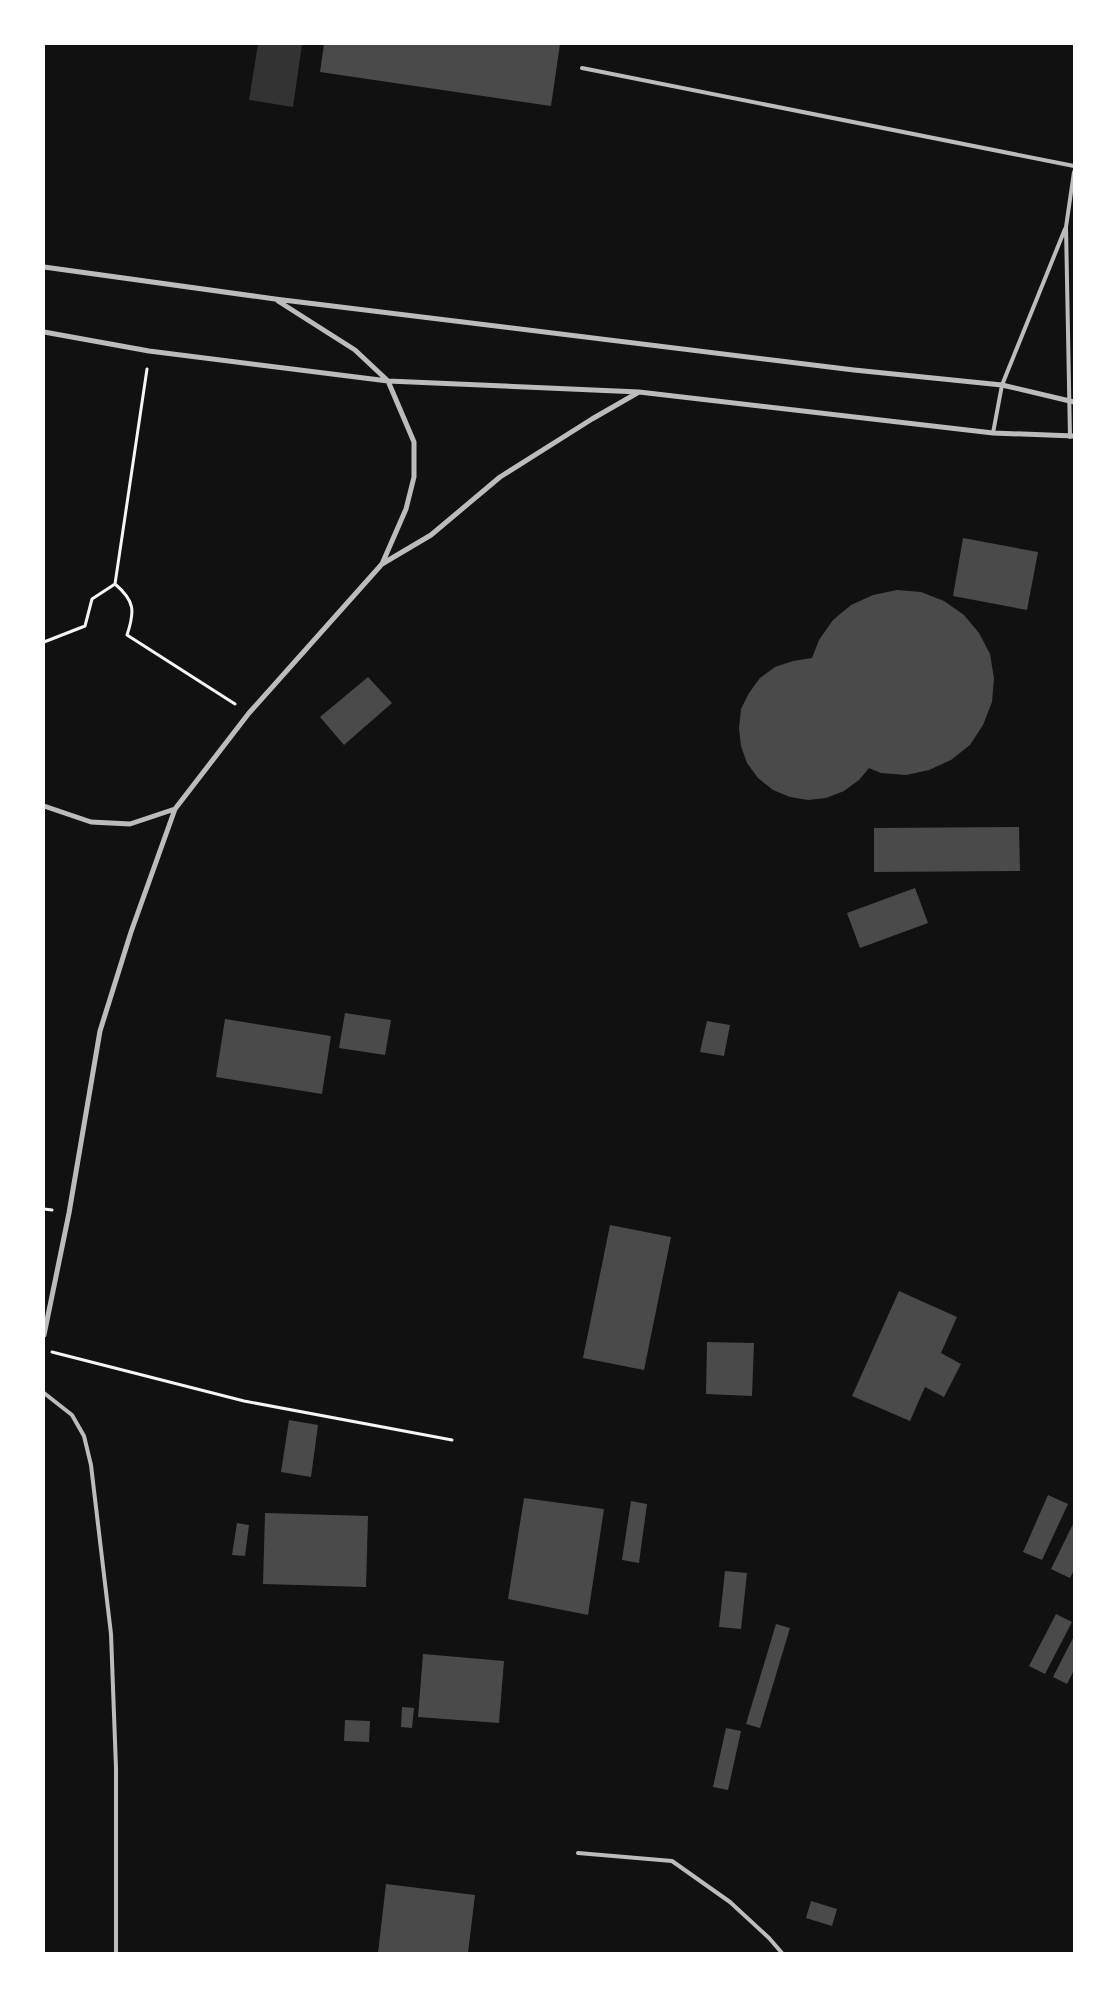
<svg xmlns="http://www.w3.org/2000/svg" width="1118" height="1997" viewBox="0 0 1118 1997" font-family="'Roboto Condensed',sans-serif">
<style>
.water{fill:#333}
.building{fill:#4a4a4a}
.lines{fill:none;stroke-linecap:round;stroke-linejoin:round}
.path{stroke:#f5f5f5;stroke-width:3}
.service{stroke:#bcbcbc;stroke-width:4}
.minor{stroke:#bcbcbc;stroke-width:5}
</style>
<rect width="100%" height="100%" fill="#111"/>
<path class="water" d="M258,44H302L293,107L249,100Z"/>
<path class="building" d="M324,44H560L551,106L320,72Z
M963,538L1038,552L1027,610L953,596Z
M897,590L921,592L944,601L964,615L979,633L990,654L994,678L992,702L983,725L970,745L951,760L929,770L906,775L881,773L869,768L859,780L844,791L826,798L808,800L790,797L773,790L758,778L747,763L741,746L739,728L741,709L749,693L760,678L775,667L793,661L812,658L819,640L833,620L851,605L873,595Z
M368,677L392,703L344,745L320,717Z
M1019,827L1020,871L874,872V828Z
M915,888L928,923L860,948L847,913Z
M345,1013L391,1020L385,1055L339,1048Z
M225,1019L331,1036L322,1094L216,1077Z
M707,1021L730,1025L724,1056L700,1052Z
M610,1225L671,1237L644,1370L583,1358Z
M899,1291L957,1317L941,1353L961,1364L944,1397L925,1387L910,1421L852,1396Z
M707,1342L754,1343L752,1396L706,1394Z
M289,1420L318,1425L311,1477L281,1472Z
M1048,1495L1068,1504L1042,1560L1023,1552Z
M524,1498L604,1509L588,1615L508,1599Z
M631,1501L647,1504L639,1563L622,1560Z
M265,1513L368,1516L366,1587L263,1584Z
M1074,1522V1570L1070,1578L1051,1569Z
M237,1523L249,1525L245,1556L232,1555Z
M725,1571L747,1573L741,1629L719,1627Z
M1056,1614L1072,1622L1045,1674L1029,1666Z
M776,1624L790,1628L760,1728L746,1724Z
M1074,1636V1670L1067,1684L1053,1677Z
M423,1654L504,1661L499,1723L418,1717Z
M402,1707L414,1708L412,1728L401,1727Z
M345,1720L370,1721L369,1742L344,1741Z
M726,1728L741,1731L728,1790L713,1787Z
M386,1884L475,1895L468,1953H378Z
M811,1901L837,1909L832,1926L806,1918Z"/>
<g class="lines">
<path class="path" d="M115,584C135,601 135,611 127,635L235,704
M44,642L85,626L92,599L115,584L147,369
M44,1209L52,1210
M52,1352L244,1401L452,1440"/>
<path class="service" d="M582,68L1074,166
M993,433L1002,385L1065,229
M1070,437L1066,227L1074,172
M44,1393L72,1415L84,1436L91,1465L111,1634L116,1768V1953
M578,1853L672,1861L730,1902L769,1938L782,1953"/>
<path class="minor" d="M44,267L275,299L854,370L1002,385L1074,402
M278,301L355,350L388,381L414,442V477L406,509L382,564
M44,332L149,351L388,381L639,392L993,433L1074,436
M44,806L91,822L130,824L175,809
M44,1335L69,1213L100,1031L131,932L175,809L249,713L382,564L431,535L500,477L592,419L639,392"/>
</g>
<rect width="1118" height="1997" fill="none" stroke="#ffffff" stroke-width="90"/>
</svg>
